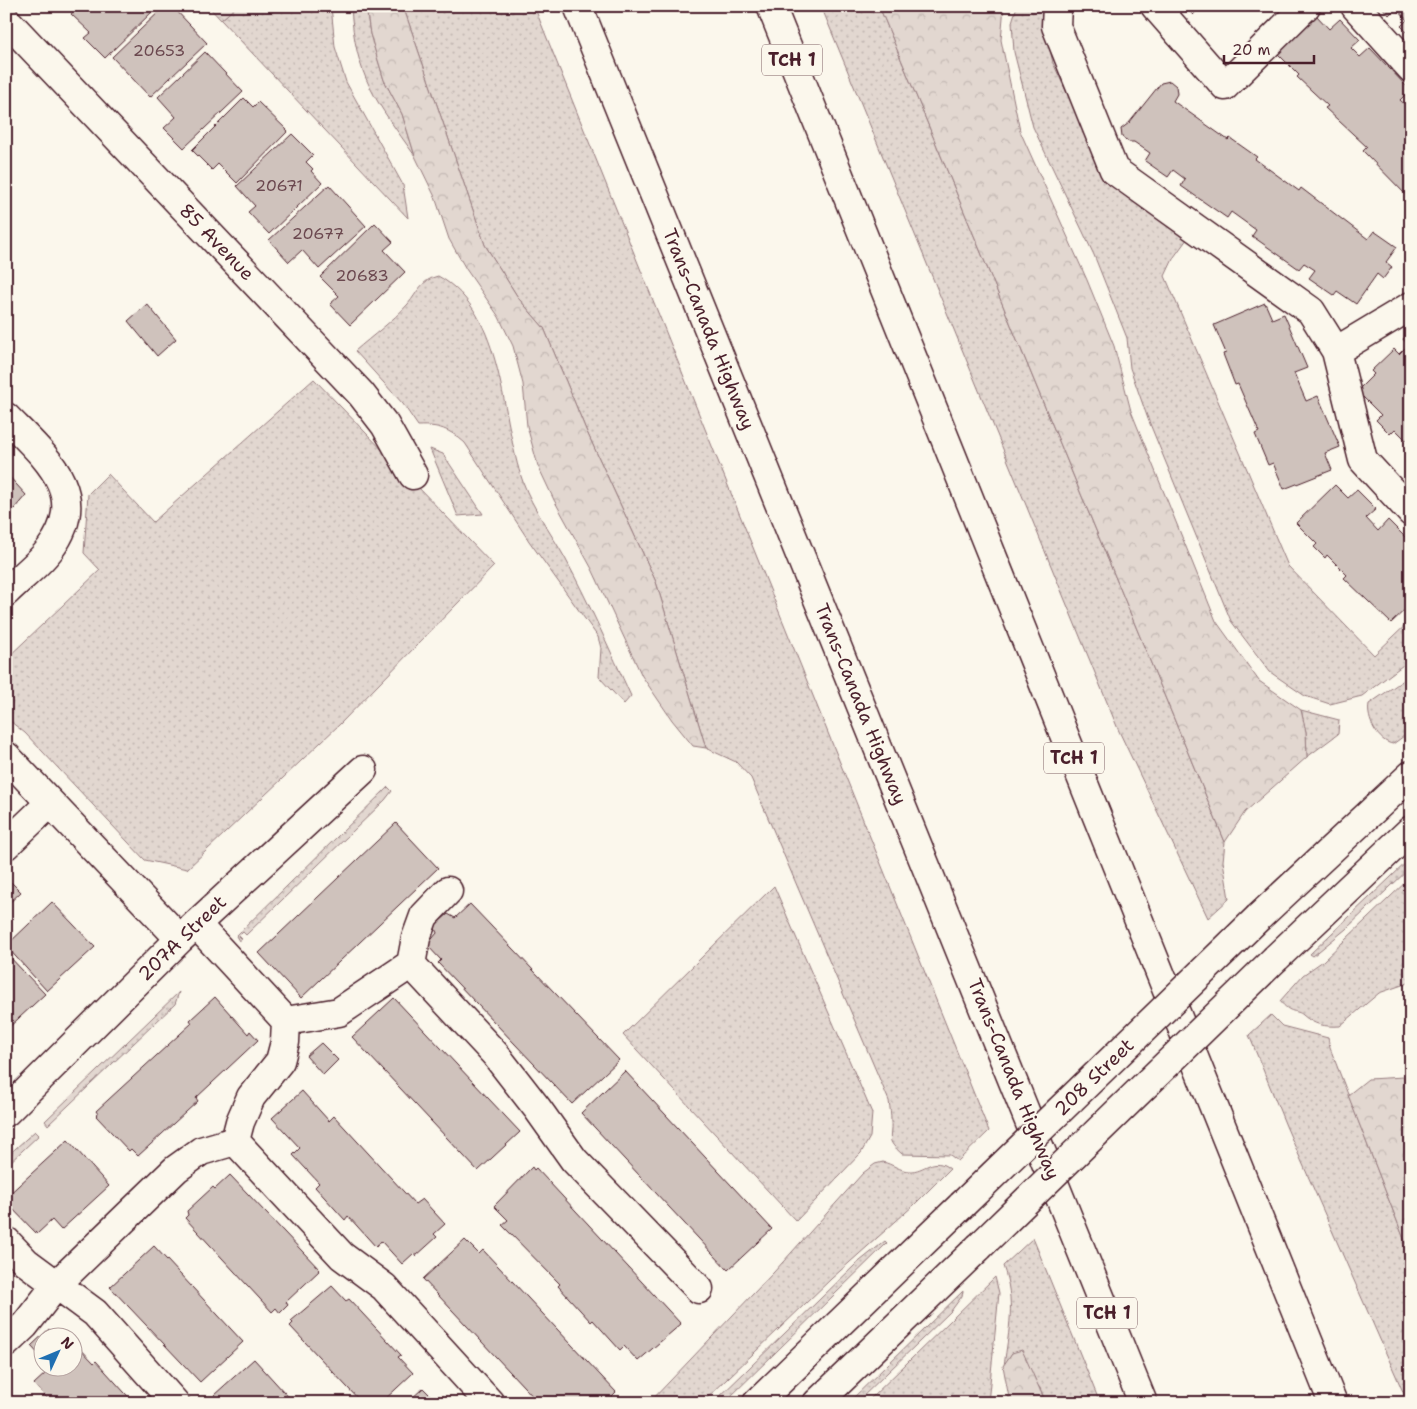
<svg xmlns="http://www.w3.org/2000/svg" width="1417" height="1409" viewBox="0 0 1417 1409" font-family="'Shantell Sans',sans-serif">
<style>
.grass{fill:url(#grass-dots);stroke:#967b7e}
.forest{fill:url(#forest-crowns);stroke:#967b7e}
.building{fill:#cfc2bc;stroke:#4a1f2b}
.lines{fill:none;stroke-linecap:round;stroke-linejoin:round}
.minor-casing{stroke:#4a1f2b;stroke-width:31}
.major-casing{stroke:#4a1f2b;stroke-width:31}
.highway-casing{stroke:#4a1f2b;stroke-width:31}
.minor{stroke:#fbf7ec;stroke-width:28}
.major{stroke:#fbf7ec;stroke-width:28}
.highway{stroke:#fbf7ec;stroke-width:28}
.major-bridge-casing{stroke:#4a1f2b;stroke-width:31;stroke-linecap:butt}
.major-bridge{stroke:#fbf7ec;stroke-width:28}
.labels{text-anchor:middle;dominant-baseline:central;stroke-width:4;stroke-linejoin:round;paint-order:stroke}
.number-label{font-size:16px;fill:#6b484f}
.shield{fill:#fbf7ec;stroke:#7f6065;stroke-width:1}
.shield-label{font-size:18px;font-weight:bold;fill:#4a1f2b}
.street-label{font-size:19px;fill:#4a1f2b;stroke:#fbf7ec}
</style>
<defs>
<pattern id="grass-dots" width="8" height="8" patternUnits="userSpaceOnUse" patternTransform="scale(1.25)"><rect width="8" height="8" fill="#e2d7d0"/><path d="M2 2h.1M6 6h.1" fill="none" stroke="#c3b8b3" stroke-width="1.8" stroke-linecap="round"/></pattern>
<pattern id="forest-crowns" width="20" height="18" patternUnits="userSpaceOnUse" patternTransform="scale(1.25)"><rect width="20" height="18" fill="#e2d7d0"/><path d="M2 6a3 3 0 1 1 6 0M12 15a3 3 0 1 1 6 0" fill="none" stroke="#c3b8b3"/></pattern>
</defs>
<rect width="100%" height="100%" fill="#fbf7ec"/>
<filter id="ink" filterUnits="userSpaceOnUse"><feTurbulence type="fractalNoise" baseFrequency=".02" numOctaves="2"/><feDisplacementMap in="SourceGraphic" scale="10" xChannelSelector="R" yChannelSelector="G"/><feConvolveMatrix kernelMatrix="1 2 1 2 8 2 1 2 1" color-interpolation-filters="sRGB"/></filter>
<g filter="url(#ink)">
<path class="grass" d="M237,6H331L335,47L346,82L403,185L408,218L221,20Z
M351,6H366L370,34L384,80L402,114L415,156C376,101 355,77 351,6Z
M403,6H534L989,1131L958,1161L950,1155L902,1154C885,1139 892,1140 891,1121C891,1115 890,1108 889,1101L751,778L736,762L706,748L656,582L586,430L544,328L519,299L485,245Z
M821,6H879L1225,842L1223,861L1229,899L1208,918L1118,729Z
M1017,6H1045L1044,23L1053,63L1107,178L1190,235L1174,257L1165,276L1288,566L1374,655L1411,620V659L1362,696L1330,704L1305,696L1270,672L1231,621L1148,419L1130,368L1127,338L1094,255L1033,127L1014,52L1012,22Z
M438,276C506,313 500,419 523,482C533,509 551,533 565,558C589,603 610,650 631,696L624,704L599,677L601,648L598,637L529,541L465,443C449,429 439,425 418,426L403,404L355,351C372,336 393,321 408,304C418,292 421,280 438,276Z
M314,379L494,566L340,724L187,869L145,860L25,733L6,718V659L100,570L84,553L88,494L108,474L153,522Z
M430,449L443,454L483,514L458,516Z
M1411,675V731L1393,744C1378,742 1366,719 1369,704Z
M1301,710L1339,720L1338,734L1307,757L1306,732Z
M388,787L392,791L385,800L246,935L243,932L239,936L242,939L239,941L236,936Z
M1411,858V867L1346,929L1313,956L1310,954Z
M1411,877V982L1379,993L1340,1026C1325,1027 1314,1025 1303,1015C1296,1009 1291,1015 1280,1001L1303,975L1323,961Z
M774,886L872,1113L870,1137L861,1153L796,1221L623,1035Z
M179,992L175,1004L48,1125L45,1121Z
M1271,1015L1282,1026L1328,1038L1330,1048L1411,1257V1403H1408L1286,1126L1249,1035Z
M35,1131L39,1135L6,1166V1157Z
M883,1162C892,1164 901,1171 909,1171C925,1172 933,1155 950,1169L914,1205L831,1279L702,1403H649L774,1272L863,1173L875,1164Z
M1033,1238L1100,1403H1046L1040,1388L1012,1353L1004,1366C1009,1329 1016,1301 1003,1266Z
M885,1241L887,1243L724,1403H713L855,1265Z
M995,1277L999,1293L988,1403H866Z
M963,1291L962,1296L951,1311L856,1403H848Z"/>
<path class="forest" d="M208,6H237L221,20Z
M366,6H403L485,245L519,299L544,328L586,430L656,582L706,748L693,746L672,720L642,676L592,569L554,500L538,466L527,426L523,384L513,346L499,317L466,269L449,239L435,197L415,156L402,114L384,80L370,34Z
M879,6H1004L1001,40L1020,131L1087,280L1114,346L1131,411L1216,621L1259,681L1301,710L1306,732L1307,757L1245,812L1225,842Z
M1404,1077L1411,1079V1257L1348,1095L1368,1079Z
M1022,1350L1046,1403H1010L1003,1366L1012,1353Z"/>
<path class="building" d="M79,6H158L105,58L85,38L91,33L71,14Z
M165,6H172L207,43L150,97L112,57Z
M1184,6H1202L1193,15Z
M1381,6H1411V36L1401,26L1407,20L1396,8L1389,15Z
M1316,15L1329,29L1340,19L1360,40L1351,48L1360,57L1370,48L1410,90L1400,100L1409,108L1411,106V200L1363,151L1367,147L1325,108L1328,106L1297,77L1299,75L1277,53Z
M205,52L243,92L184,148L164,128L176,117L158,97Z
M1170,81L1176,86L1177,94L1173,101L1228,140L1230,138L1257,157L1255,159L1299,191L1301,188L1368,239L1374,231L1397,247L1386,262L1392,267L1383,279L1377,274L1356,304L1337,291L1334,295L1309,278L1315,270L1304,263L1299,269L1252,236L1256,230L1231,212L1227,218L1181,186L1185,179L1173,170L1168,177L1145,161L1150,153L1134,142H1129L1122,137L1121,129L1129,123L1161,83Z
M244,98L253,107L258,102L288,131L237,183L218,164L212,170L192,150Z
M292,134L313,155L306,162L313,169L311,171L322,183L269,234L248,212L255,206L237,186Z
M329,185L366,226L319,269L302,250L289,262L269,240Z
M375,223L393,242L384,250L405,272L350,325L330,304L339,296L320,277Z
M1265,303L1272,319L1284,314L1307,368L1294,373L1306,401L1318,396L1340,447L1325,453L1332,470L1284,489L1273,463L1268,465L1255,434L1259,432L1238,384L1235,385L1223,354L1226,353L1214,325Z
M147,304L176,339L157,356L128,321Z
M1411,331V435L1406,440L1395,429L1390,434L1376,420L1381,415L1357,391L1374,374L1371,371L1394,349L1399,354L1408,345L1403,339Z
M6,473L26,495L8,516L6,515Z
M1335,485L1348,498L1357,490L1376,509L1366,518L1378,531L1388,520L1411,543V604L1391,623L1344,578L1347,575L1327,555L1325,558L1314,547L1317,544L1296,523Z
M396,823L438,868L301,998L259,953Z
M6,877L21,892L6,906Z
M52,902L95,947L47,991L6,946Z
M470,904L619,1060L572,1104L438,963L441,960L427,945L437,933L434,926L448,914L455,918Z
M6,953L45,994L6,1030Z
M215,997L248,1034L250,1031L258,1040L196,1098L198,1101L138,1156L131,1149L129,1151L96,1116L98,1114L96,1111L192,1023L190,1020Z
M394,998L520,1132L478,1171L352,1037Z
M321,1043L338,1060L323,1075L306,1056Z
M625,1071L772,1229L728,1270L581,1113Z
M302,1091L329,1121L334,1116L415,1204L422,1199L445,1224L434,1234L437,1237L416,1256L414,1253L402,1264L381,1241L376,1247L348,1216L345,1220L315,1187L319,1183L293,1155L300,1148L272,1118Z
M68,1140L109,1186L61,1230L52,1220L37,1234L6,1202V1197Z
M532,1167L534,1170L536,1168L681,1324L638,1361L624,1346L620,1350L593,1320L591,1322L558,1286L560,1284L502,1225L508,1220L494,1206Z
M230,1175L320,1270L286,1302L288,1305L280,1313L276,1308L272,1312L185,1218L188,1215L187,1211L213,1187L215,1189Z
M465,1240L479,1254L483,1250L616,1392L605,1403H539L423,1279Z
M154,1246L243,1342L200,1382L110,1287Z
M332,1286L346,1301L349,1299L401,1355L398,1357L413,1373L381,1403H362L290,1326L293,1323L291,1321Z
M49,1329L56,1336H42V1358L31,1346Z
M75,1343L94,1363L96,1361L134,1403H51L34,1384L46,1373L44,1371L49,1366H72V1345Z
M254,1359L294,1403H221L214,1395Z
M423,1388L436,1401L441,1397L446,1403H403L408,1399L409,1401Z"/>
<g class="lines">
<defs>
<path id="minor" d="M1057,6L1056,26L1114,170L1311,311L1336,351
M1155,6L1225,86L1306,6
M1355,6L1411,68
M6,20L361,394L385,425L413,475
M1411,306L1336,351L1363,460L1411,512
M6,417C44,456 92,493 50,549C38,565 20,578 6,592
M6,756L180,939
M6,845L50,803
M196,924L286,1021
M411,964L495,1054L537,1108L574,1160L699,1289
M6,1112L180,939L363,770
M235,1141L342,1256L384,1287L490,1403
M6,1241L26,1262L95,1313L175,1403
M6,1343L25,1325L57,1284L176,1169L201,1151L235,1141L240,1122L251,1097L280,1061L285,1042L286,1021L339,1012L411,964L416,938L424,916L448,891"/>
<path id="major" d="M1259,917L1411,775
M1276,958L1411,830
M757,1403L962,1205
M817,1403L979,1247"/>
<path id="highway" d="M578,6L1143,1403
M771,6L1333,1403"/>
</defs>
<use href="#minor" class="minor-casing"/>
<use href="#major" class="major-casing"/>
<use href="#highway" class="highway-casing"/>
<use href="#minor" class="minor"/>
<use href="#major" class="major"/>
<use href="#highway" class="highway"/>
<defs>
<path id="major-bridge" d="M962,1205L1259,917
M979,1247L1276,958"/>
</defs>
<use href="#major-bridge" class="major-bridge-casing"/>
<use href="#major-bridge" class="major-bridge"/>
</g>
</g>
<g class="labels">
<g class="number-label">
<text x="159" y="50">20653</text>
<text x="279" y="185">20671</text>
<text x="318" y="233">20677</text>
<text x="362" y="275">20683</text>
</g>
<g class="shield">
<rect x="762" y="44.5" width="60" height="31" rx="4"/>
<rect x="1044" y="742.5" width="60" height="31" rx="4"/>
<rect x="1077" y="1297.5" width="60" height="31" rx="4"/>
</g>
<g class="shield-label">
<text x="792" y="60">TCH 1</text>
<text x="1074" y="758">TCH 1</text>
<text x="1107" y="1313">TCH 1</text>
</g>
<g class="street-label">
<text transform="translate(217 242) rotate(46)">85 Avenue</text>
<text transform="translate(709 329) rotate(68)">Trans-Canada Highway</text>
<text transform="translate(861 704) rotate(68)">Trans-Canada Highway</text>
<text transform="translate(182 938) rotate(-44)">207A Street</text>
<text transform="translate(1094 1077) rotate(-44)">208 Street</text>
<text transform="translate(1014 1079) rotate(68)">Trans-Canada Highway</text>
</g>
</g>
<rect width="1417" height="1409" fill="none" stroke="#fbf7ec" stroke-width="25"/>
<rect x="12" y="12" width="1392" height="1384" fill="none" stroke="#4a1f2b" stroke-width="2" filter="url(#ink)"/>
<g transform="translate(58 1352) rotate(46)"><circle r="24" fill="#fbf7ec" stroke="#b4a19f"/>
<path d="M0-4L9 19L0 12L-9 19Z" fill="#1f6fb2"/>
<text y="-8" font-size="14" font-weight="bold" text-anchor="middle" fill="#4a1f2b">N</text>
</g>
<path d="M1224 55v8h90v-8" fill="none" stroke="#4a1f2b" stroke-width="2.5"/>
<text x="1232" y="55" font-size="15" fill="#4a1f2b" stroke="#fbf7ec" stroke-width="4" paint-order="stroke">20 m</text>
</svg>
